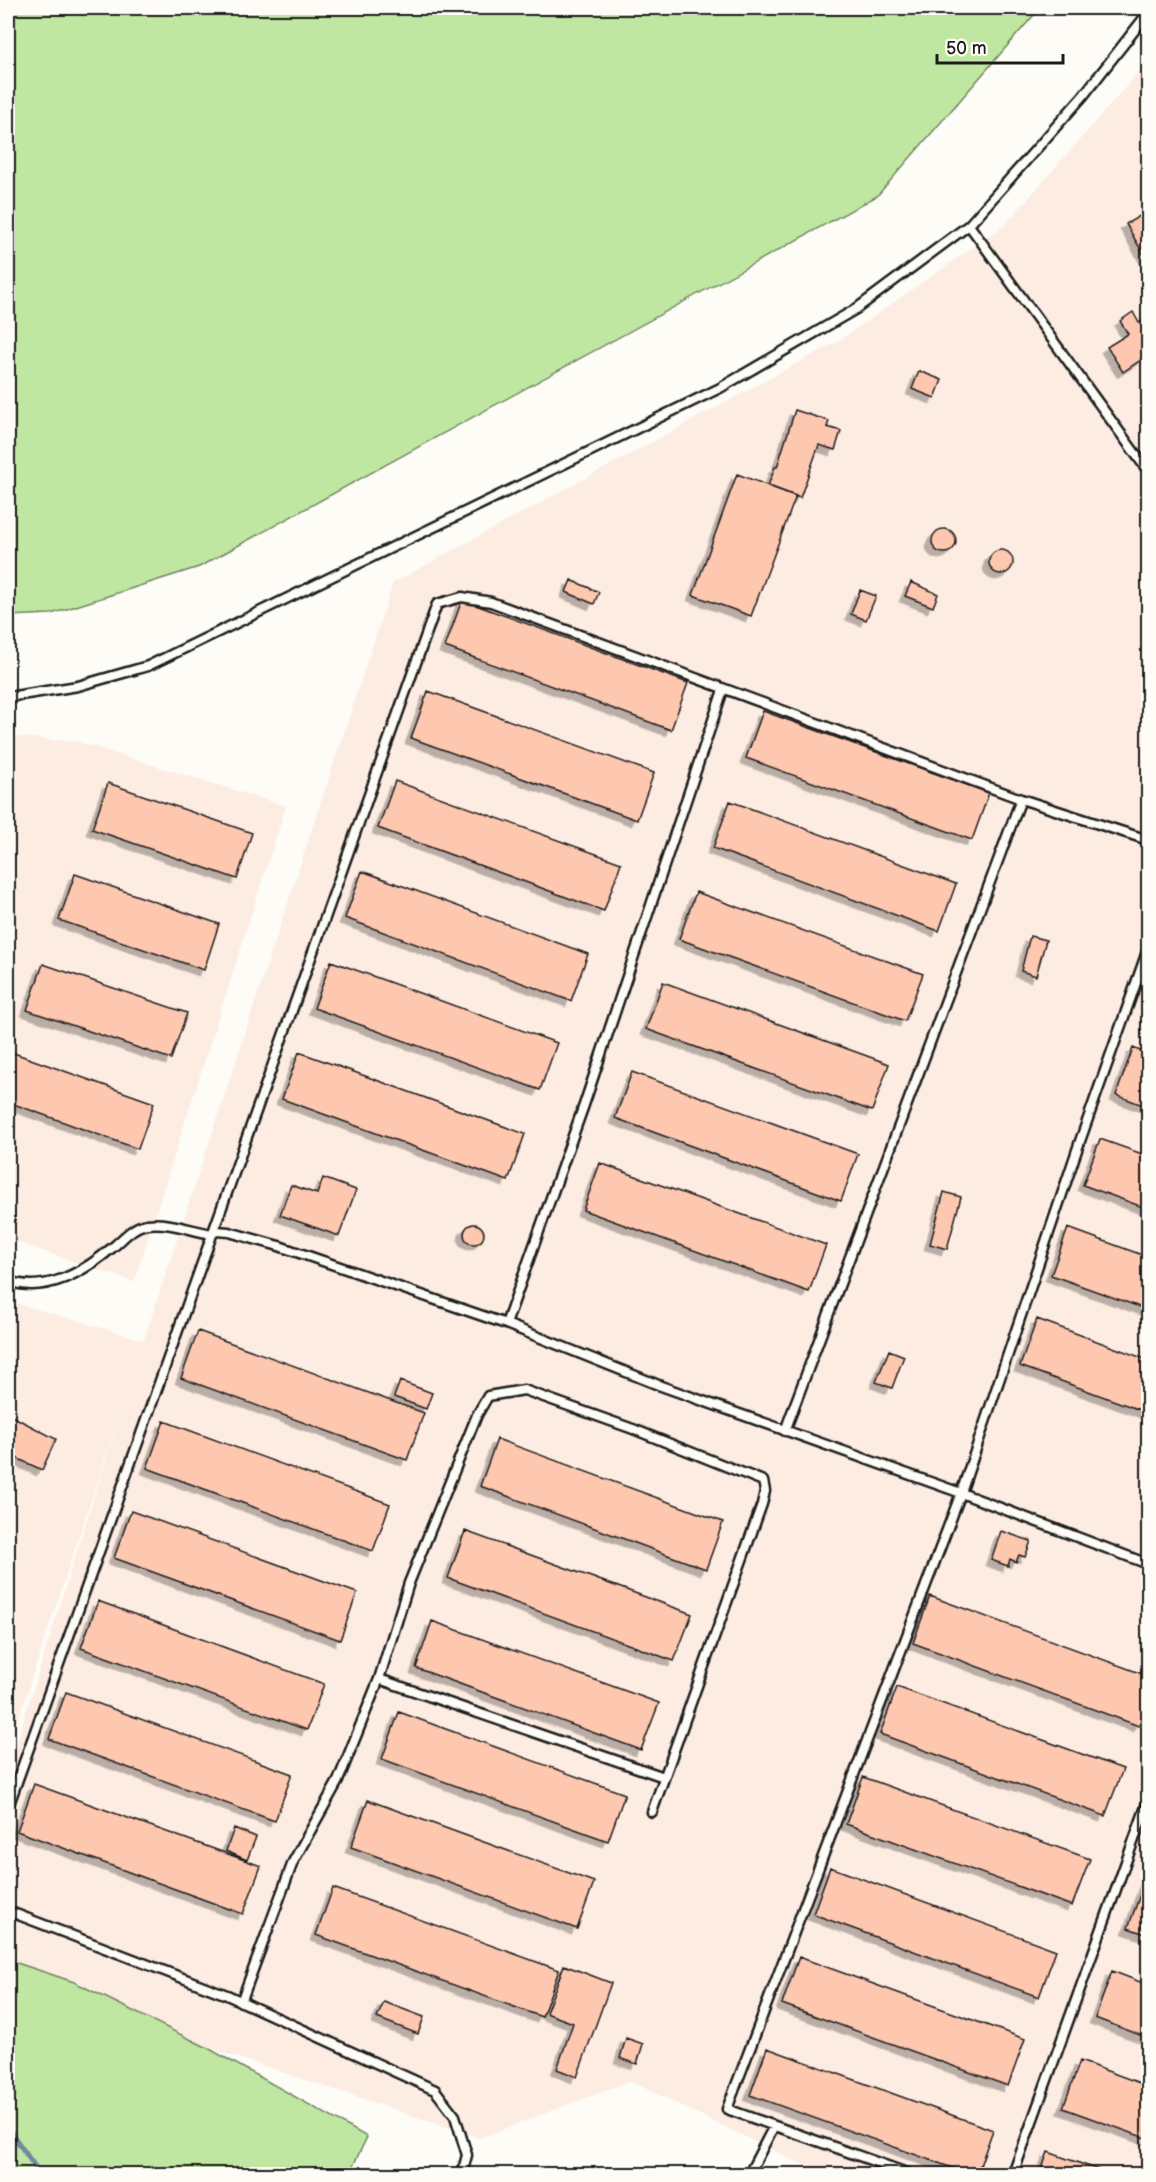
<svg xmlns="http://www.w3.org/2000/svg" width="1156" height="2182" viewBox="0 0 1156 2182" font-family="'Balsamiq Sans',sans-serif">
<style>
.built{fill:#fdece2}
.green{fill:#c0e7a2;stroke:#6e825f;stroke-width:1.5}
.lines{fill:none;stroke-linecap:round;stroke-linejoin:round}
.stream{stroke:#73899e;stroke-width:5}
.building{fill:#fec7b0;stroke:#1c1c1c;stroke-width:1.5;filter:url(#shadow)}
.service-casing{stroke:#1c1c1c;stroke-width:13}
.service{stroke:#fdfcf7;stroke-width:8}
</style>
<defs>
<filter id="shadow"><feDropShadow dx="-5.5" dy="5.5" stdDeviation="0" flood-color="#0004"/></filter>
</defs>
<rect width="100%" height="100%" fill="#fdfcf7"/>
<filter id="ink" filterUnits="userSpaceOnUse"><feTurbulence type="fractalNoise" baseFrequency=".0167" numOctaves="2"/><feDisplacementMap in="SourceGraphic" scale="12" xChannelSelector="R" yChannelSelector="G"/><feConvolveMatrix kernelMatrix="1 2 1 2 8 2 1 2 1" color-interpolation-filters="sRGB"/></filter>
<g filter="url(#ink)">
<path class="built" d="M1144,66L1148,68V2174H822L630,2081L480,2138L206,2047L74,1982L8,1960V1769L124,1402L8,1749V1301L144,1340L393,583L840,340L1005,225Z
M8,736L78,742L286,806L134,1282L8,1239Z"/>
<path class="green" d="M8,8H1030L1034,15L877,196L199,567L51,614L8,616Z
M8,1960L74,1982L206,2047L367,2137L349,2174H8Z"/>
<g class="lines">
<path class="stream" d="M8,2128L40,2174"/>
</g>
<path class="building" d="M1148,211V262L1126,224Z
M1133,312L1139,323L1148,317V355L1123,372L1107,347L1128,334L1120,321Z
M919,371L942,380L935,398L912,389Z
M795,410L829,421L827,427L841,431L835,450L819,445L800,498L768,486L775,467H777Z
M737,474L796,496L751,616L693,595Z
M932 541a12 12 0 1 1 24 0a12 12 0 1 1-24 0Z
M989 562a12 12 0 1 1 24 0a12 12 0 1 1-24 0Z
M571,580L599,592L594,604L566,592Z
M911,582L938,594L933,607L905,596Z
M860,590L876,596L866,620L851,614Z
M462,600L688,683L671,730L445,647Z
M428,691L654,773L637,820L411,738Z
M763,711L989,793L972,840L746,758Z
M395,781L621,863L604,911L378,828Z
M108,783L252,833L237,879L92,829Z
M730,801L956,884L939,931L713,848Z
M362,871L588,954L571,1001L345,918Z
M75,874L219,924L204,970L59,920Z
M696,892L923,974L905,1021L679,939Z
M1030,936L1046,940L1036,976L1021,971Z
M331,961L557,1043L540,1090L314,1008Z
M43,964L187,1013L171,1059L27,1010Z
M663,982L889,1064L872,1111L646,1029Z
M1133,1048L1148,1054V1107L1116,1095Z
M11,1052L154,1103L138,1149L8,1102V1061Z
M299,1052L525,1134L508,1181L282,1099Z
M632,1072L858,1154L841,1201L615,1118Z
M1100,1139L1148,1156V1209L1083,1185Z
M600,1163L826,1245L809,1292L583,1210Z
M323,1178L356,1190L339,1236L280,1215L291,1185L317,1194Z
M944,1192L961,1197L947,1249L930,1244Z
M464 1234a10 10 0 1 1 20 0a10 10 0 1 1-20 0Z
M1068,1228L1148,1257V1310L1051,1275Z
M1037,1319L1148,1360V1413L1020,1366Z
M198,1331L424,1413L407,1460L181,1378Z
M889,1350L904,1356L892,1388L876,1382Z
M400,1381L432,1393L426,1409L394,1397Z
M8,1414L56,1439L42,1470L8,1454Z
M164,1421L390,1504L373,1551L147,1468Z
M497,1439L723,1522L706,1569L480,1486Z
M131,1511L357,1593L340,1640L114,1558Z
M465,1531L692,1614L674,1661L448,1578Z
M1001,1531L1031,1541L1025,1557L1019,1555L1016,1562L1010,1559L1008,1566L991,1560Z
M930,1596L1148,1676V1700L1139,1726L913,1643Z
M98,1601L324,1684L307,1730L81,1648Z
M432,1621L659,1703L641,1750L416,1668Z
M897,1687L1123,1769L1105,1816L880,1734Z
M66,1692L292,1774L275,1821L49,1739Z
M399,1712L625,1794L608,1841L382,1759Z
M863,1777L1090,1859L1072,1906L846,1824Z
M34,1784L261,1866L243,1914L17,1831Z
M368,1800L594,1882L577,1929L351,1847Z
M234,1828L256,1837L247,1860L226,1851Z
M830,1867L1056,1950L1039,1997L813,1914Z
M1145,1881L1148,1883V1935L1128,1928Z
M333,1888L559,1970L542,2017L316,1935Z
M799,1957L1025,2039L1008,2086L782,2004Z
M564,1965L611,1983L577,2077L557,2069L573,2023L546,2013Z
M1112,1971L1148,1985V2038L1095,2018Z
M384,2002L424,2017L418,2034L377,2018Z
M626,2038L643,2044L637,2064L620,2058Z
M767,2048L993,2130L977,2174H969L750,2095Z
M1080,2061L1148,2086V2139L1063,2108Z
M1048,2152L1110,2174H1040Z"/>
<g class="lines">
<defs>
<path id="service" d="M969,225L1148,471
M8,697L78,686L148,666L720,388L856,309L969,225L1083,96L1148,13
M8,1281C46,1294 84,1272 113,1247C123,1239 133,1226 147,1224C168,1221 192,1231 212,1234L216,1231L229,1232L279,1246L506,1324L661,1386L961,1493L1079,1144L1148,949
M506,1324L584,1105L723,690
M785,1431L1021,799
M379,1679L664,1777
M8,1807L437,604L462,597L491,602L1021,799L1148,840
M8,1911L227,1995L435,2090L455,2116L467,2155L462,2174
M241,2002L293,1862L338,1781L379,1679L409,1583L477,1415L488,1396L524,1390L633,1429L763,1481L765,1491L762,1504L652,1812
M749,2174L774,2126
M910,2174L727,2109L961,1493L1148,1564
M1013,2174L1148,1801"/>
</defs>
<use href="#service" class="service-casing"/>
<use href="#service" class="service"/>
</g>
</g>
<rect width="1156" height="2182" fill="none" stroke="#fdfcf7" stroke-width="30"/>
<rect x="15" y="15" width="1126" height="2152" fill="none" stroke="#1c1c1c" stroke-width="2" filter="url(#ink)"/>
<path d="M937 54v9h126v-9" fill="none" stroke="#1c1c1c" stroke-width="3"/>
<text x="946" y="54" font-size="18" fill="#1c1c1c" stroke="#fdfcf7" stroke-width="4.5" paint-order="stroke">50 m</text>
</svg>
